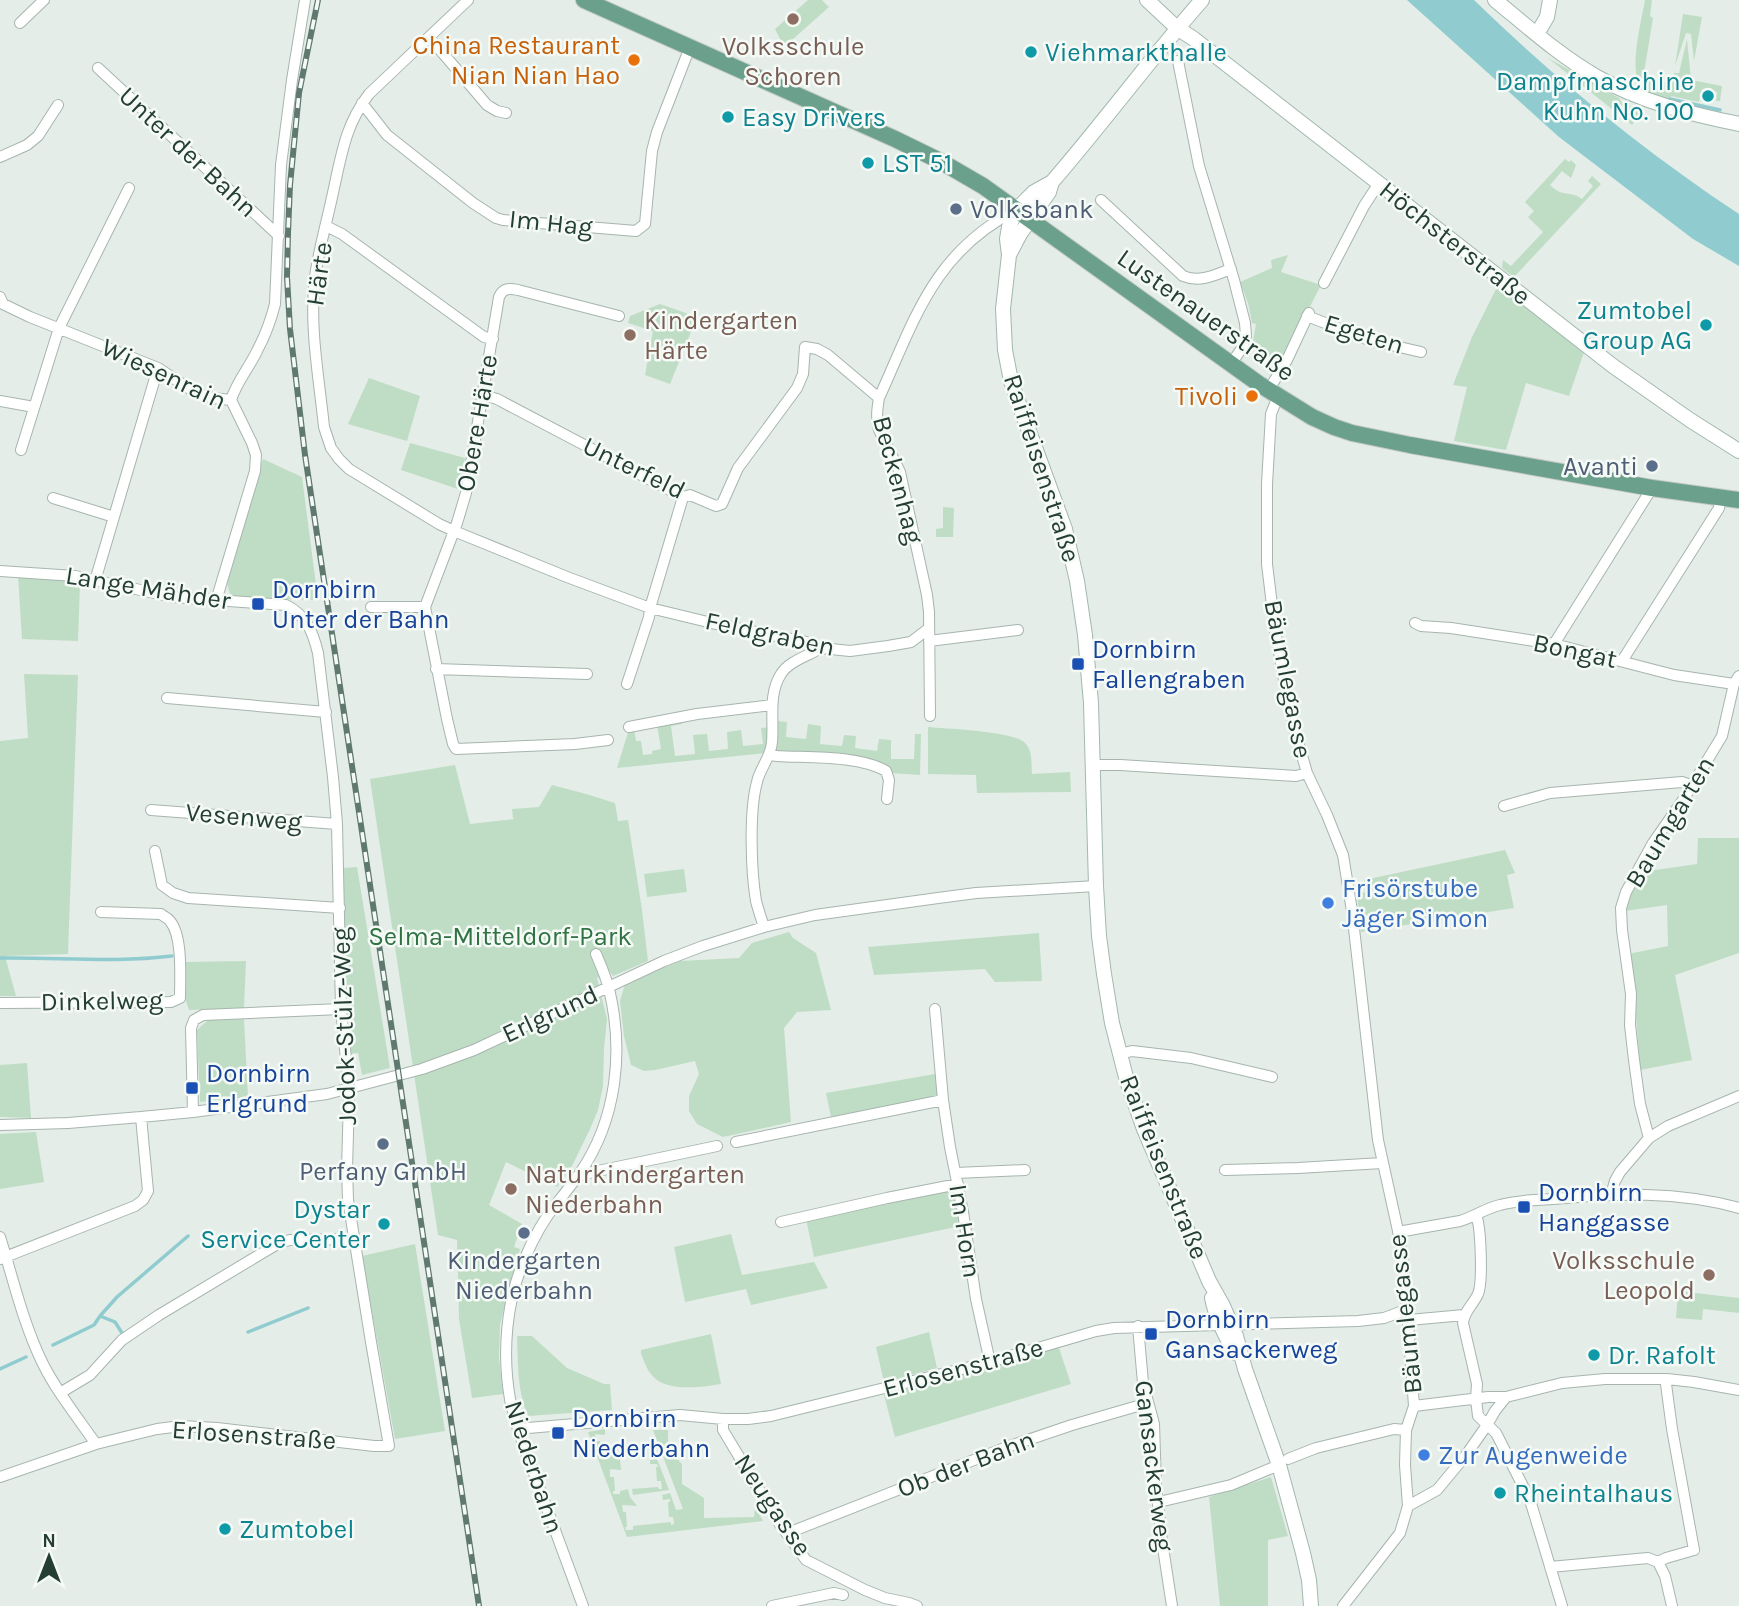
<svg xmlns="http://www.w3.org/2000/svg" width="1739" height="1606" viewBox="0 0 1739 1606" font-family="Karla,sans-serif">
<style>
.green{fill:#bfddc4}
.water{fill:#90cccf}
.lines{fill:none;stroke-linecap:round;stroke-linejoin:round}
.stream{stroke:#90cccf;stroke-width:3.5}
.street-casing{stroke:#a7b5ae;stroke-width:12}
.secondary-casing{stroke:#a3b8af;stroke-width:16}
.primary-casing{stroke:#c2c9c6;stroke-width:18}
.street{stroke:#fff;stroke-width:10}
.secondary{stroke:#fff;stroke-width:14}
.primary{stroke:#6ba08d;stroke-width:16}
.rail-casing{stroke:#5f7970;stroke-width:6}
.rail{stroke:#f5faf7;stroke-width:3.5;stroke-dasharray:10;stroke-linecap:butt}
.street-bridge-casing{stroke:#a7b5ae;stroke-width:12;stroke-linecap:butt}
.street-bridge{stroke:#fff;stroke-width:10}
.education-dot{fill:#8d6e63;stroke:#f5faf7;stroke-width:2.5}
.culture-dot{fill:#0f9aa8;stroke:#f5faf7;stroke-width:2.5}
.food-dot{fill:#e8710a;stroke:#f5faf7;stroke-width:2.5}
.service-dot{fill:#5c6f8a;stroke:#f5faf7;stroke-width:2.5}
.transit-dot{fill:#1a4fb4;stroke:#f5faf7;stroke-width:2.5}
.shop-dot{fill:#3f7fe0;stroke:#f5faf7;stroke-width:2.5}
.labels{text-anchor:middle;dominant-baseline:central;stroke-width:5;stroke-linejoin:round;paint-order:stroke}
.food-label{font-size:26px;fill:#c56008;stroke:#f5faf7;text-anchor:end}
.education-label{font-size:26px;fill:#785e54;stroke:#f5faf7;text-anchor:start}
.culture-label{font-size:26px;fill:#0d838f;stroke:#f5faf7;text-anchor:start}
.street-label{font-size:26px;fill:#243e34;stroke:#f5faf7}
.service-label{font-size:26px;fill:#4e5e75;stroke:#f5faf7}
.transit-label{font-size:26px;fill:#164399;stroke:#f5faf7;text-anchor:start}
.shop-label{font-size:26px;fill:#366cbe;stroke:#f5faf7;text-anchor:start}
.park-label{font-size:26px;fill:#307343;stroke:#f5faf7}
</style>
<rect width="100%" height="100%" fill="#e4ede8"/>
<path class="green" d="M808,0H822L829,7L784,47L775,29Z
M1645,0H1652L1650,16L1653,18L1643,79L1672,84L1674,73H1679L1687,39L1691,80L1722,86L1720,101H1716L1717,92L1702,89L1699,102L1671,96L1670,101C1661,98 1651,95 1644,90C1626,78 1642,19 1645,0Z
M1683,14L1702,17L1694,61L1691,34L1686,33L1675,66Z
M1548,58L1619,98L1622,103L1642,111L1632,125Z
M1565,159L1569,162L1571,160L1576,165L1571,178L1562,171L1550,185C1563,198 1570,190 1582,199L1593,186L1588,181L1592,176L1601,184L1514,277L1502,268L1503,260L1511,266L1543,232L1528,217L1534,211L1525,202Z
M1288,255L1281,272L1321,285L1280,365L1252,347L1256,324L1252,323L1248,303L1240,282L1272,268L1271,260Z
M1498,285L1584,352L1569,396L1526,383L1506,450L1454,441L1467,387L1453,385L1472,337Z
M660,304L697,317L670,384L645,375L653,331L628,323L630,316Z
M369,378L420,396L407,441L348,424Z
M410,443L465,458L461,490L401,470Z
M263,459L302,477L318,600L241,598L230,594L227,583Z
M943,507L954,508L953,537H936V529L943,528Z
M18,576L50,577L80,584L78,641L22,639Z
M24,674L78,675L68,954L5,956L16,996H0V741L28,738Z
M682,719V724L671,726L675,756L695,754L693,735L707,734L709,751L728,749L727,732L741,730L743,746L763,744L761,728L769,727L766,753L617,768L629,729L634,728L636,741H641L643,755L652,754V751L661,749L657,725Z
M777,721L787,722L786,737L806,739L808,724L821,726L820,744L842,746L844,735L856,736L855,748L877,751L879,739L891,740V759H914L915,734H921L920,775L891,773L887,766L875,761L776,752Z
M928,727C948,729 1013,731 1025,743C1033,751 1031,763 1032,774L1070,772L1071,792L977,793L976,775L928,774Z
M455,765L470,824L515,819L513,818L512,809L539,807L552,785L586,794L615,803L618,821L628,820L642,910L648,961L613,976L610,972L597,978L607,1019L604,1049L603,1086L598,1110L590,1129L572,1166L557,1187L506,1162L489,1205L522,1224L514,1247L520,1249L500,1324L499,1358L503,1394L472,1398L459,1319L457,1240L438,1235L370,779Z
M1698,838H1739V953L1675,975L1692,1060L1640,1070L1634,988L1628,954L1668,946L1667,905L1625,911L1628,898L1641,872L1697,864Z
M1505,850L1515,873L1507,875L1514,908L1361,932L1357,894L1365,892L1364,880Z
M357,867L390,1068L362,1075L358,1053L350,1054L347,1023L343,868Z
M684,869L687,892L647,897L644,874Z
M789,932L793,938L816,953L831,1010L797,1012L784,1028L791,1122L723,1137L697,1124L689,1111V1096L699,1074L695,1061L655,1070L644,1071L631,1065L624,1036L620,1001L625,984L680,961L739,958L752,943Z
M1039,933L1042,981L995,982L985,969L874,975L868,947Z
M246,961L244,1008L189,1010L184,995V962Z
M244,1019L248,1097L200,1102L197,1030L208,1020Z
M27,1063L31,1118L0,1117V1065Z
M935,1074L938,1097L831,1117L826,1093Z
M36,1132L44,1182L0,1189V1134Z
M948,1190L956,1195L960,1226L814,1257L806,1219Z
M731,1234L742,1275L814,1262L828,1288L751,1305L746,1289L685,1302L674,1247Z
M415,1244L445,1431L395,1439L362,1256Z
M1678,1291L1739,1298V1313L1703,1309L1702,1320L1676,1318Z
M929,1332L937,1368L884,1382L876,1347Z
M711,1334L721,1384C701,1387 664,1393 651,1374C646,1368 644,1360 641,1354V1350Z
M517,1336H532L567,1368L604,1384H610L612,1410L528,1416C517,1391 518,1363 517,1336Z
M1059,1348L1071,1384L895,1437L884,1395Z
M605,1429V1435L595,1434L596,1441H600L601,1455H599V1459L607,1458L606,1454L625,1453L626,1457L620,1458L621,1470L610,1469V1477H614L615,1491H613V1494H620V1491L628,1489L630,1497L637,1506L622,1505L623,1512H626L627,1527H625L626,1530H633V1526L671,1522V1525L674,1524L673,1517H669L668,1502H670V1499L663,1500L662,1495L670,1493L676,1510L683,1509L653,1430H668V1450L682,1464V1484L704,1498V1518L754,1517L755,1507L763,1521L627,1537L588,1432Z
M657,1459L669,1490L633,1495L632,1489L658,1487L659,1489H662L661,1481H657L656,1467H658L657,1464H650V1460Z
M1271,1477L1288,1536L1268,1540V1606H1220L1209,1497Z"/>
<path class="water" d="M1407,0H1474C1555,79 1645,152 1739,214V266L1693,239L1559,137Z"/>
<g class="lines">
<path class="stream" d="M1670,99L1720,110
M0,958C57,957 115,963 172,956
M100,1316L115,1322L122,1333
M248,1332L308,1308
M53,1345L94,1325L100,1316L117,1297L188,1236
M0,1369L26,1357"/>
<defs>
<path id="street" d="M468,0L369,94C346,124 342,152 334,188C328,218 319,247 315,277C309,327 319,377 324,427L331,448L339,459L349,469L439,524L454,531L567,577L650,608L712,623L806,642L821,648L850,651L888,646L911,642L928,629
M20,23L44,0
M429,37L487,105L497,111L506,113
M1178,61L1199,166L1234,280L1245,323L1246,336L1242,348L1231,364
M98,68L279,236
M362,103L387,135L473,203L496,218L503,220L636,231L645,224L652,151L657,132L690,47
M0,157L27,145L38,136L58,105
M1101,200L1183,276C1200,283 1215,275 1231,269
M326,226L342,234L484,337L493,339
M1324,283L1364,206L1379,183
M0,297L3,304L30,317L158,368L196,393L213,398L231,400L252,443L256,455L255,471L216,601
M1307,316L1369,340L1421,352
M1268,391L1287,360L1309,313
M483,395L497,399L683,497L690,495L716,506L722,504L738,468L797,388L803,374L805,347L817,349L828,355L879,398
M1278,396L1271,414L1267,484V564L1275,630L1284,680L1295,731L1307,773L1327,815L1343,855L1352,911L1378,1140L1400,1240L1405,1281L1414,1406L1406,1430L1405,1465L1408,1506L1400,1533L1343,1606
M231,400C237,381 249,368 257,351C265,336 271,320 275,304L281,165L292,80L305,0
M0,401L34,407
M21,450L59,328L129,188
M53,498L114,517
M0,571L75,576L173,597L286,605C306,615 313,632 318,653L333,777L337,824L341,1009L348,1079
M95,581L158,368
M371,607H425
M1415,623L1421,626L1451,628L1554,644L1674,675L1734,684
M929,641L1018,630
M1554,644L1652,488
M1622,661L1719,508L1720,498
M436,669L587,674
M627,684L649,617L650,608L683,497
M167,698L326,712
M930,716L929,612L927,595L900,472L879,430C876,418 877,410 879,398C915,319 933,253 1016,210
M629,727L697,714L772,705
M608,740L575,744L456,749L453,744L447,719L425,607L457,523L466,493L499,297C503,288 509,288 518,290L619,316
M770,755L777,756C809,758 858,755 886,771L889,780L887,799
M1093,765H1120L1296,776L1307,773
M1504,806L1550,793L1682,782L1691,785
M151,810L337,824
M155,851L162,885L173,893L188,898L340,908
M764,927C761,918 758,909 756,901C751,871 749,811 757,782C760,768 771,757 772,742C774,720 768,694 781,674C789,661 808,656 821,648
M0,1003L171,1002L180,998C180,978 183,936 170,921C168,918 163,916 161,914L101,912
M935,1009L943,1100L950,1147L963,1212L976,1299L990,1362
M1120,1054L1132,1051L1191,1058L1272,1077
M193,1112L191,1028L194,1020L203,1015L341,1009
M0,1125L68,1123L141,1117L193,1112L327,1094L422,1069L474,1050L664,961L703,946L764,927L815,915L938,898L976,893L1096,886
M1649,1138L1640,1104L1634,1060L1630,1025L1631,994L1622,930L1621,908L1626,892L1653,843L1685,797L1722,736L1734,684L1739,676
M736,1142L943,1100
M1225,1170L1298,1168L1382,1163
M956,1173L1025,1170
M579,1175L717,1146
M1611,1195L1615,1181L1620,1172L1649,1138L1668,1126L1739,1096
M1476,1215C1481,1226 1483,1283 1478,1294C1473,1305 1464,1311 1463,1323L1477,1384L1476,1399L1478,1416L1496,1433L1530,1500L1562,1606
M781,1222L887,1198L958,1184
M1398,1232L1460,1221C1474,1217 1486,1208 1500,1205C1517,1200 1535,1200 1553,1199C1614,1193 1679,1191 1739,1208
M0,1237C13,1278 23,1323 42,1362C56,1391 78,1418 96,1444
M0,1259L135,1206L143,1200L148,1191L141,1117
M1409,1320L1464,1315
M1138,1326L1143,1383L1154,1424L1156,1486L1162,1541L1172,1606
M60,1393L90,1375L122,1340L159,1315L279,1243L290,1240L354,1239
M1414,1406L1488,1397H1506L1562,1383L1605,1379H1667L1694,1382L1739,1390
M723,1419V1430L779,1523L806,1560L865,1590L885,1598L909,1603L917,1606
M518,1430L528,1428L680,1415L723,1419H748L771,1416L990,1362L1096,1331L1114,1328L1358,1321L1384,1318L1408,1309
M1288,1459L1316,1448L1394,1429L1406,1430
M0,1477L96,1444L157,1429L181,1426L217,1428L374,1446H389L371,1342L348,1200L347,1169L349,1098
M1159,1502L1231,1485L1279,1465
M1408,1506L1437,1490L1466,1455L1487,1425L1495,1411L1506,1397
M788,1533L1007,1447L1072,1425L1148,1403
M1658,1562L1666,1558L1694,1550L1672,1429L1666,1384L1667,1379
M1550,1567L1648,1558L1658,1562L1665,1576L1672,1606
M583,1606L518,1430C516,1420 512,1410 510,1399C502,1353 506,1301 525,1258C533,1239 544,1219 557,1203C565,1193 573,1183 580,1173C617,1119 624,1051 609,989C606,977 601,966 596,954
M772,1606L834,1593L843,1595"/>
<path id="secondary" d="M1147,0L1177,28L1194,39L1613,366L1690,420L1739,451
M1495,0C1528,27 1560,56 1597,77C1642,102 1690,114 1739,124
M1537,34L1547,17L1550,0
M1052,182L1034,192L1016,210L1009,227L1007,239L1009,255L1003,309L1005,350L1011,381L1018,401L1065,529L1077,581L1085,635L1091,703L1096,886L1099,936L1104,974L1112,1023L1127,1081L1144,1129L1209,1281L1223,1306L1236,1336L1245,1369L1279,1465L1303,1553L1309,1580L1311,1606
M1009,255L1020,234L1049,192L1052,182C1104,122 1150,59 1202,0
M1212,1298C1216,1318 1225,1335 1235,1353"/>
<path id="primary" d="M584,0L895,139L940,161L983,186L1259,384L1312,417L1334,427L1352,433L1410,445L1652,488L1739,500"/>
</defs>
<use href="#street" class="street-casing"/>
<use href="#secondary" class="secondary-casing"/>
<use href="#primary" class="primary-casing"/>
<use href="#street" class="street"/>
<use href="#secondary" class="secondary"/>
<use href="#primary" class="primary"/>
<defs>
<path id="rail" d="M318,0L299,93L290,185L288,233L287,277L290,329L305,455L479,1606"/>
</defs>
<use href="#rail" class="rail-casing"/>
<use href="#rail" class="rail"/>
<defs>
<path id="street-bridge" d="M348,1079L349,1098"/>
</defs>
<use href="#street-bridge" class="street-bridge-casing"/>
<use href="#street-bridge" class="street-bridge"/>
</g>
<g class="education-dot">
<circle cx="793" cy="19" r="7"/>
<circle cx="630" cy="335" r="7"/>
<circle cx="511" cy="1189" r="7"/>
<circle cx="1709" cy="1275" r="7"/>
</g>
<g class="culture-dot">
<circle cx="1031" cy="52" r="7"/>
<circle cx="1708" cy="96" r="7"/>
<circle cx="728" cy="117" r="7"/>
<circle cx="868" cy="163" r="7"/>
<circle cx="1706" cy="325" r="7"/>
<circle cx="384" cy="1224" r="7"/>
<circle cx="1594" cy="1355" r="7"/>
<circle cx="1500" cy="1493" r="7"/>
<circle cx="225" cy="1529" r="7"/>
</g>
<g class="food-dot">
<circle cx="634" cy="60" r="7"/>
<circle cx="1252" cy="396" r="7"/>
</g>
<g class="service-dot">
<circle cx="956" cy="209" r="7"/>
<circle cx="1652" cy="466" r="7"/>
<circle cx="383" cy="1144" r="7"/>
<circle cx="524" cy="1233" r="7"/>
</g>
<g class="transit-dot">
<rect x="251" y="597" width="14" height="14" rx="3.5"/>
<rect x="1071" y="657" width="14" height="14" rx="3.5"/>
<rect x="185" y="1081" width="14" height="14" rx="3.5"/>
<rect x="1517" y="1200" width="14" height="14" rx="3.5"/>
<rect x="1144" y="1327" width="14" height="14" rx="3.5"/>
<rect x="551" y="1426" width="14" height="14" rx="3.5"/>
</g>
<g class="shop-dot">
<circle cx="1328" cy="903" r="7"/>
<circle cx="1424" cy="1455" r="7"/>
</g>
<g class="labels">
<g class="food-label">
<text x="620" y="45">China Restaurant<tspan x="620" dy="30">Nian Nian Hao</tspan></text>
<text x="1238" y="396">Tivoli</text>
</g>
<g class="education-label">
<text x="793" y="46" text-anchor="middle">Volksschule<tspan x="793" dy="30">Schoren</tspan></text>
<text x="644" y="320">Kindergarten<tspan x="644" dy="30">Härte</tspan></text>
<text x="525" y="1174">Naturkindergarten<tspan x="525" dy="30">Niederbahn</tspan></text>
<text x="1695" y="1260" text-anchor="end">Volksschule<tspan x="1695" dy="30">Leopold</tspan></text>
</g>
<g class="culture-label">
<text x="1045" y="52">Viehmarkthalle</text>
<text x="1694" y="81" text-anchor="end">Dampfmaschine<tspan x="1694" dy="30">Kuhn No. 100</tspan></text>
<text x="742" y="117">Easy Drivers</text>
<text x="882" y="163">LST 51</text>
<text x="1692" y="310" text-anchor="end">Zumtobel<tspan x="1692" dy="30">Group AG</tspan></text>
<text x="370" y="1209" text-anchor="end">Dystar<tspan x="370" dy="30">Service Center</tspan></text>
<text x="1608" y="1355">Dr. Rafolt</text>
<text x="1514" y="1493">Rheintalhaus</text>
<text x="239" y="1529">Zumtobel</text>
</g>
<g class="street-label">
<text transform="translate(188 152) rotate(43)">Unter der Bahn</text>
<text transform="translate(551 223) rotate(6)">Im Hag</text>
<text transform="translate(1455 243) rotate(38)">Höchsterstraße</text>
<text transform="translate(319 274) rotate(-82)">Härte</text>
<text transform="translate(1206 315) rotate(35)">Lustenauerstraße</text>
<text transform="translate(1364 334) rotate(17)">Egeten</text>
<text transform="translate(164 374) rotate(25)">Wiesenrain</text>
<text transform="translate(477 423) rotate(-80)">Obere Härte</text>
<text transform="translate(634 468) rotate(26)">Unterfeld</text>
<text transform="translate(1042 468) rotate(72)">Raiffeisenstraße</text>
<text transform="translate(898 480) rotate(75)">Beckenhag</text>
<text transform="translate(148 588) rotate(9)">Lange Mähder</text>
<text transform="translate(770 634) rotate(12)">Feldgraben</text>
<text transform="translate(1575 651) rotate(12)">Bongat</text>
<text transform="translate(1288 679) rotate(79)">Bäumlegasse</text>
<text transform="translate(244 817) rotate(5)">Vesenweg</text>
<text transform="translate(1670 822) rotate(-59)">Baumgarten</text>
<text transform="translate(102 1001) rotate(-1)">Dinkelweg</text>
<text transform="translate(550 1014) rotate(-25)">Erlgrund</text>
<text transform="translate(344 1026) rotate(-92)">Jodok-Stülz-Weg</text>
<text transform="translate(1164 1167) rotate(68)">Raiffeisenstraße</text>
<text transform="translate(965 1231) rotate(81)">Im Horn</text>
<text transform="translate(1405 1314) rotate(-96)">Bäumlegasse</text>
<text transform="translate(963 1368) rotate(-15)">Erlosenstraße</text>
<text transform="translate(254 1435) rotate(4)">Erlosenstraße</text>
<text transform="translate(966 1464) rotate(-21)">Ob der Bahn</text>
<text transform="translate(1154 1466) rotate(83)">Gansackerweg</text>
<text transform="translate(534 1467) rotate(72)">Niederbahn</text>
<text transform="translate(773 1505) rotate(56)">Neugasse</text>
</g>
<g class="service-label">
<text x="970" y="209" text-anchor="start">Volksbank</text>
<text x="1638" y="466" text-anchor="end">Avanti</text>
<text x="383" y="1171">Perfany GmbH</text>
<text x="524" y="1260">Kindergarten<tspan x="524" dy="30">Niederbahn</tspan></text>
</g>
<g class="transit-label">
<text x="272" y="589">Dornbirn<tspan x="272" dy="30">Unter der Bahn</tspan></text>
<text x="1092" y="649">Dornbirn<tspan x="1092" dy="30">Fallengraben</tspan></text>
<text x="206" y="1073">Dornbirn<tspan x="206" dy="30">Erlgrund</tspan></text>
<text x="1538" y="1192">Dornbirn<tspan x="1538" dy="30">Hanggasse</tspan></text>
<text x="1165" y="1319">Dornbirn<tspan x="1165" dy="30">Gansackerweg</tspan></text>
<text x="572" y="1418">Dornbirn<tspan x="572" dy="30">Niederbahn</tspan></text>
</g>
<g class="shop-label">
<text x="1342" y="888">Frisörstube<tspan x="1342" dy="30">Jäger Simon</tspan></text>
<text x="1438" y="1455">Zur Augenweide</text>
</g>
<g class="park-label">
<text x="500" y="936">Selma-Mitteldorf-Park</text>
</g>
</g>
<g transform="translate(49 1557)" stroke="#f5faf7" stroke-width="5" paint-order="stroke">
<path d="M0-5L12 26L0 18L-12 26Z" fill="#243e34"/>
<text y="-10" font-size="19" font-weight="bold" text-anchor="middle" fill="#243e34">N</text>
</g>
</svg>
